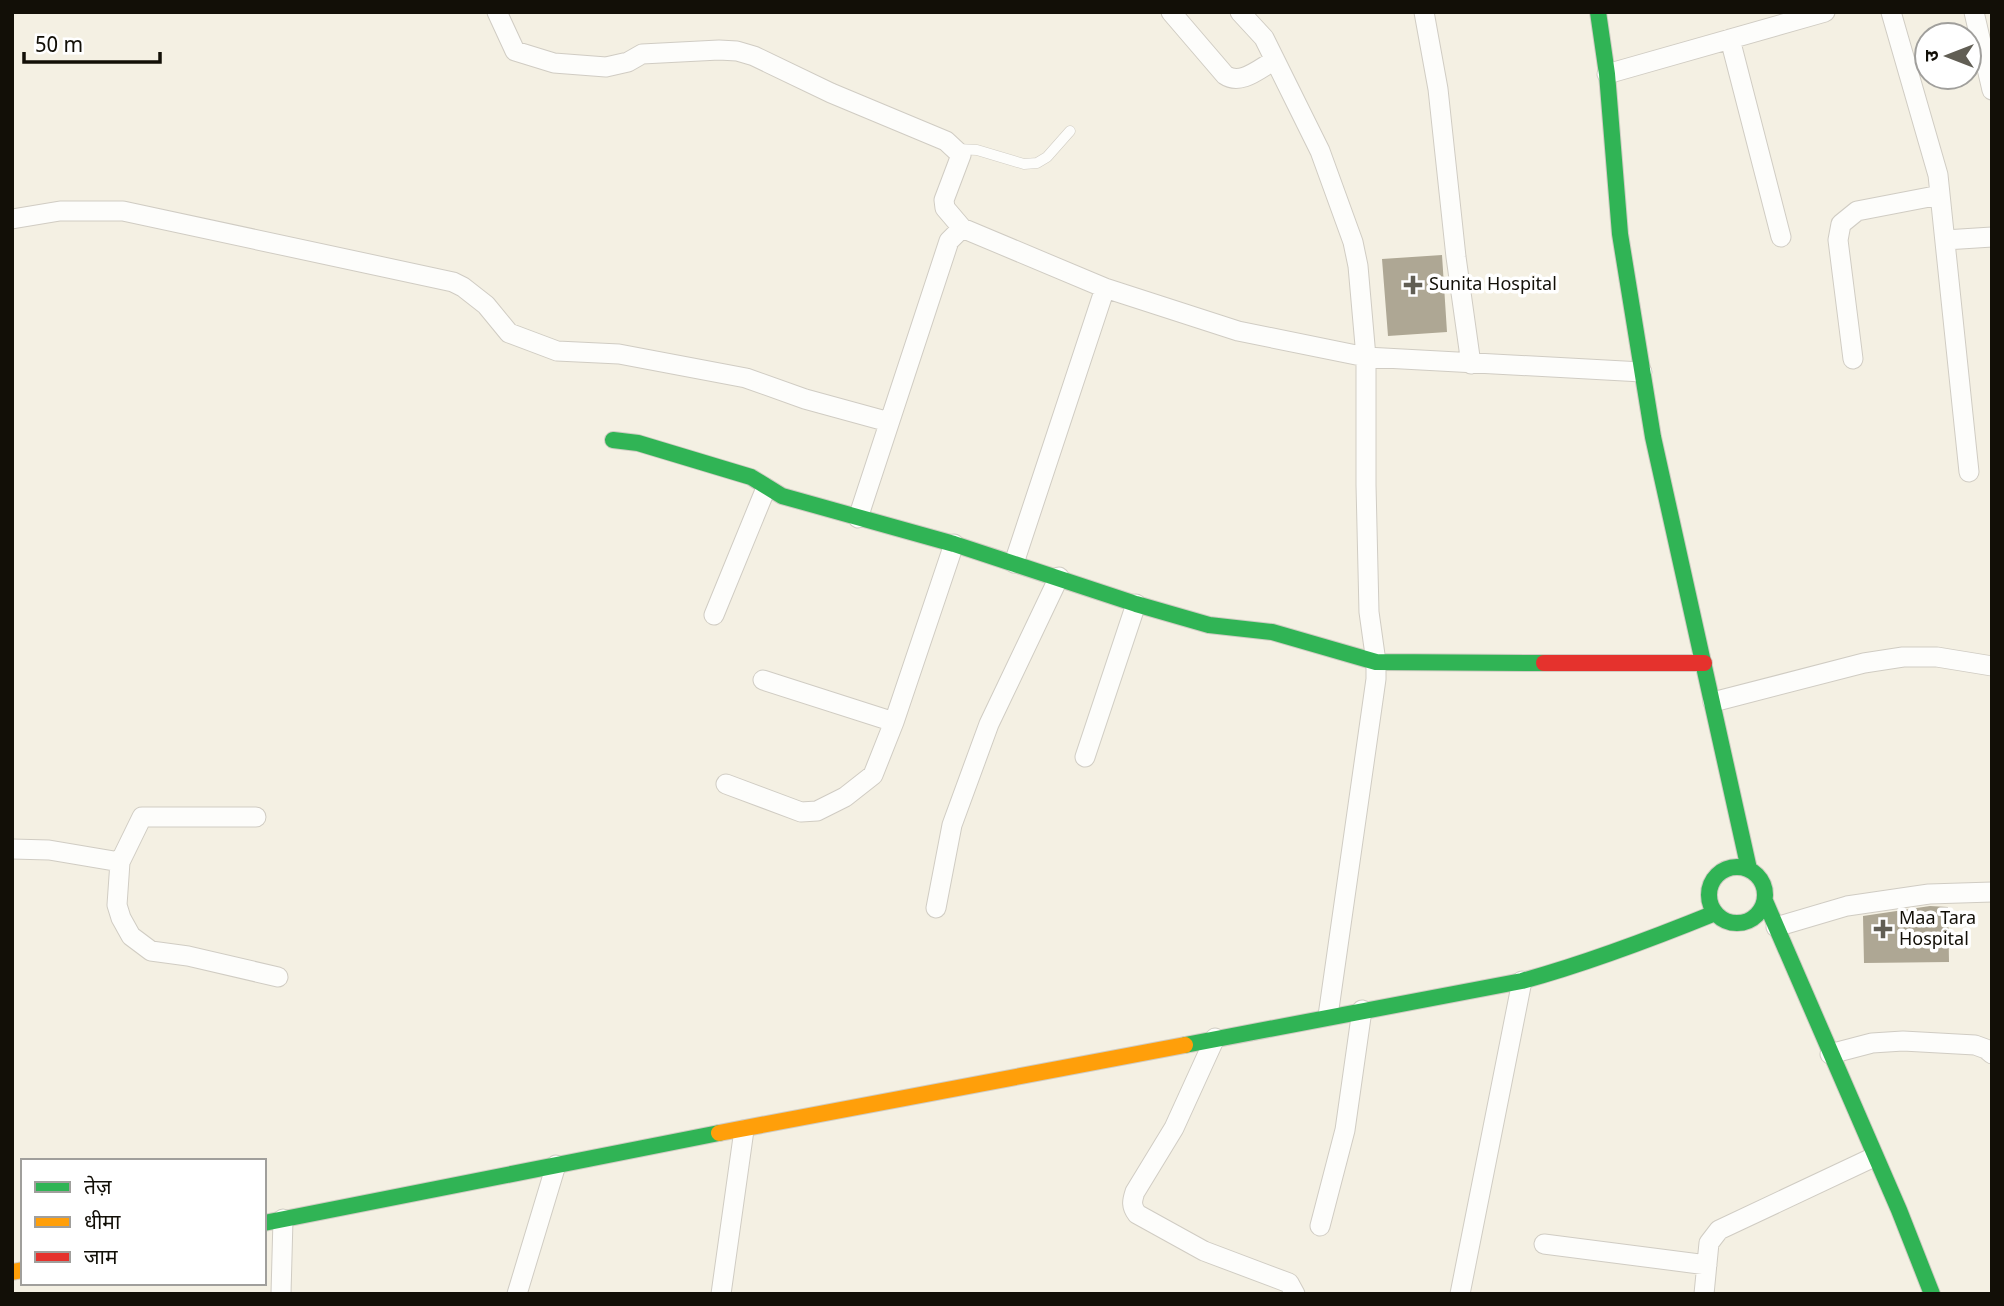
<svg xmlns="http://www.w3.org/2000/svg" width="2004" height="1306" viewBox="0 0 2004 1306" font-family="Georgia,'Noto Sans Devanagari',serif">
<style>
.building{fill:#aea794}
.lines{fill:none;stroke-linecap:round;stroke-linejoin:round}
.lane-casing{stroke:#d0ccc3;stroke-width:11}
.street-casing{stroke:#d0ccc3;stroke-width:21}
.fast-casing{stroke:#d0ccc3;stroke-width:18}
.slow-casing{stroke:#d0ccc3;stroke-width:18}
.jam-casing{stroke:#d0ccc3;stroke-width:18}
.lane{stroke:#fdfdfb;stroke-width:10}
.street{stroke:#fdfdfb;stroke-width:19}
.fast{stroke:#30b455;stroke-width:16}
.slow{stroke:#ff9f0a;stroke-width:16}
.jam{stroke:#e5322d;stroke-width:16}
.poi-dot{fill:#615e54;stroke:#fff;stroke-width:2.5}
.labels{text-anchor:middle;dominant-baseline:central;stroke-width:7;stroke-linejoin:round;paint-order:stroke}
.poi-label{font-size:18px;fill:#120f07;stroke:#fff;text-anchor:start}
</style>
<rect width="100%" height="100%" fill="#f4f0e3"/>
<path class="building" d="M1442,255L1447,332L1388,336L1382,259Z
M1930,906L1948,907L1949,962L1864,963L1863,916Z"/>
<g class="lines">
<defs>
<path id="lane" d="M957,149L977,150L1024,164L1037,163L1047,157L1070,131"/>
<path id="street" d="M497,12L515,51L554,63L606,67L628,62L642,54L719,50L737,51L754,56L831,93L946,141L961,155L944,200L945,208L962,228
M1171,12L1225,75C1241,86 1260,68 1275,60
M1240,12L1264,38L1320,151L1353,242L1358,266L1366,357V485L1369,612L1376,662V679L1328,1016
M1424,12L1438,89L1456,257L1471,364
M1891,12L1938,175L1969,472
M1974,12L1992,90
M1730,39L1781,237
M1607,74L1825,12
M12,219L60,211H123L453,282L463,287L486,305L509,333L557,351L619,354L746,378L805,399L889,422
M1945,240L1992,237
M1853,359L1838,240L1841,224L1857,211L1940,195
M858,518L949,241L962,228L1105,288L1238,331L1366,357L1642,372
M1014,563L1105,288
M714,615L766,488
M763,680L894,722
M1713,702L1864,663L1903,657H1937L1992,666
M1085,757L1136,604
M726,784L801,812L817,811L845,797L873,775L894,722L954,544
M12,849L49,850L120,862L142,817H256
M120,862L117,905L121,918L131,936L151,951L188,956L278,977
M936,908L952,825L989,724L1059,577
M1776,927L1847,906L1929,894L1992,892
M1215,1038L1174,1128L1135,1192C1132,1201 1131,1206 1137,1214L1204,1251L1289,1283L1295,1294
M1830,1054L1872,1043L1903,1041L1975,1045L1986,1049L1992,1054
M1320,1226L1345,1130L1362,1010
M1544,1244L1707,1265
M281,1294L283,1219
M517,1294L556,1165
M721,1294L744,1130
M1460,1294L1522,981
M1704,1294L1709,1243L1719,1230L1874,1157"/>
<path id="fast" d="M1598,12L1607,74L1620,234L1653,437L1749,869
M613,440L638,443L751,477L782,496L954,544L1136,604L1209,625L1272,632L1376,662L1544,663
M1709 895a28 28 0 1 1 56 0a28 28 0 1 1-56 0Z
M1765,901L1899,1210L1932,1294
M1185,1045L1522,981C1588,963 1651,939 1715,913
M264,1223L719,1133"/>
<path id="slow" d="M719,1133L1185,1045
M12,1272L23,1270"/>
<path id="jam" d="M1544,663H1704"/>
</defs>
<use href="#lane" class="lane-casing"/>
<use href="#street" class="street-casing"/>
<use href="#fast" class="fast-casing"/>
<use href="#slow" class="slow-casing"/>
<use href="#jam" class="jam-casing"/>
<use href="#lane" class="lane"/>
<use href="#street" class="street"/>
<use href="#fast" class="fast"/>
<use href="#slow" class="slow"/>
<use href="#jam" class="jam"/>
</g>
<g class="poi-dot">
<path d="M1409.5 274.5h7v7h7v7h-7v7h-7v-7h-7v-7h7z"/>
<path d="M1879.5 918.5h7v7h7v7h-7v7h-7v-7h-7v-7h7z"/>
</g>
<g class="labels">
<g class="poi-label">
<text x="1429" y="285">Sunita Hospital</text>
<text x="1899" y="919">Maa Tara<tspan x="1899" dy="21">Hospital</tspan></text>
</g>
</g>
<rect width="2004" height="1306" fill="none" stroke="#120f07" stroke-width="28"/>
<rect x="21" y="1159" width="245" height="126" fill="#ffffff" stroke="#a09f9c" stroke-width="2"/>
<rect x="35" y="1182" width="35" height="10" fill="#30b455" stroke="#a09f9c" stroke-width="2"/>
<text x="84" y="1194" font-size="21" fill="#120f07">तेज़</text>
<rect x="35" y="1217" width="35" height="10" fill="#ff9f0a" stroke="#a09f9c" stroke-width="2"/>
<text x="84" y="1229" font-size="21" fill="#120f07">धीमा</text>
<rect x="35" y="1252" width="35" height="10" fill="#e5322d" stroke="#a09f9c" stroke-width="2"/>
<text x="84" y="1264" font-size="21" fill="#120f07">जाम</text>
<g transform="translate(1948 56) rotate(270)"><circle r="33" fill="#ffffff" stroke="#a09f9c" stroke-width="2"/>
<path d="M0-5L12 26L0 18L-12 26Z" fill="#615e54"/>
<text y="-10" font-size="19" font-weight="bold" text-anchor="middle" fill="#120f07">उ</text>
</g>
<path d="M24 52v10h136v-10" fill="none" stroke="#120f07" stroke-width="3.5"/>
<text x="35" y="52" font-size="21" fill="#120f07" stroke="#ffffff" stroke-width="5" paint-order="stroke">50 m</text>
</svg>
